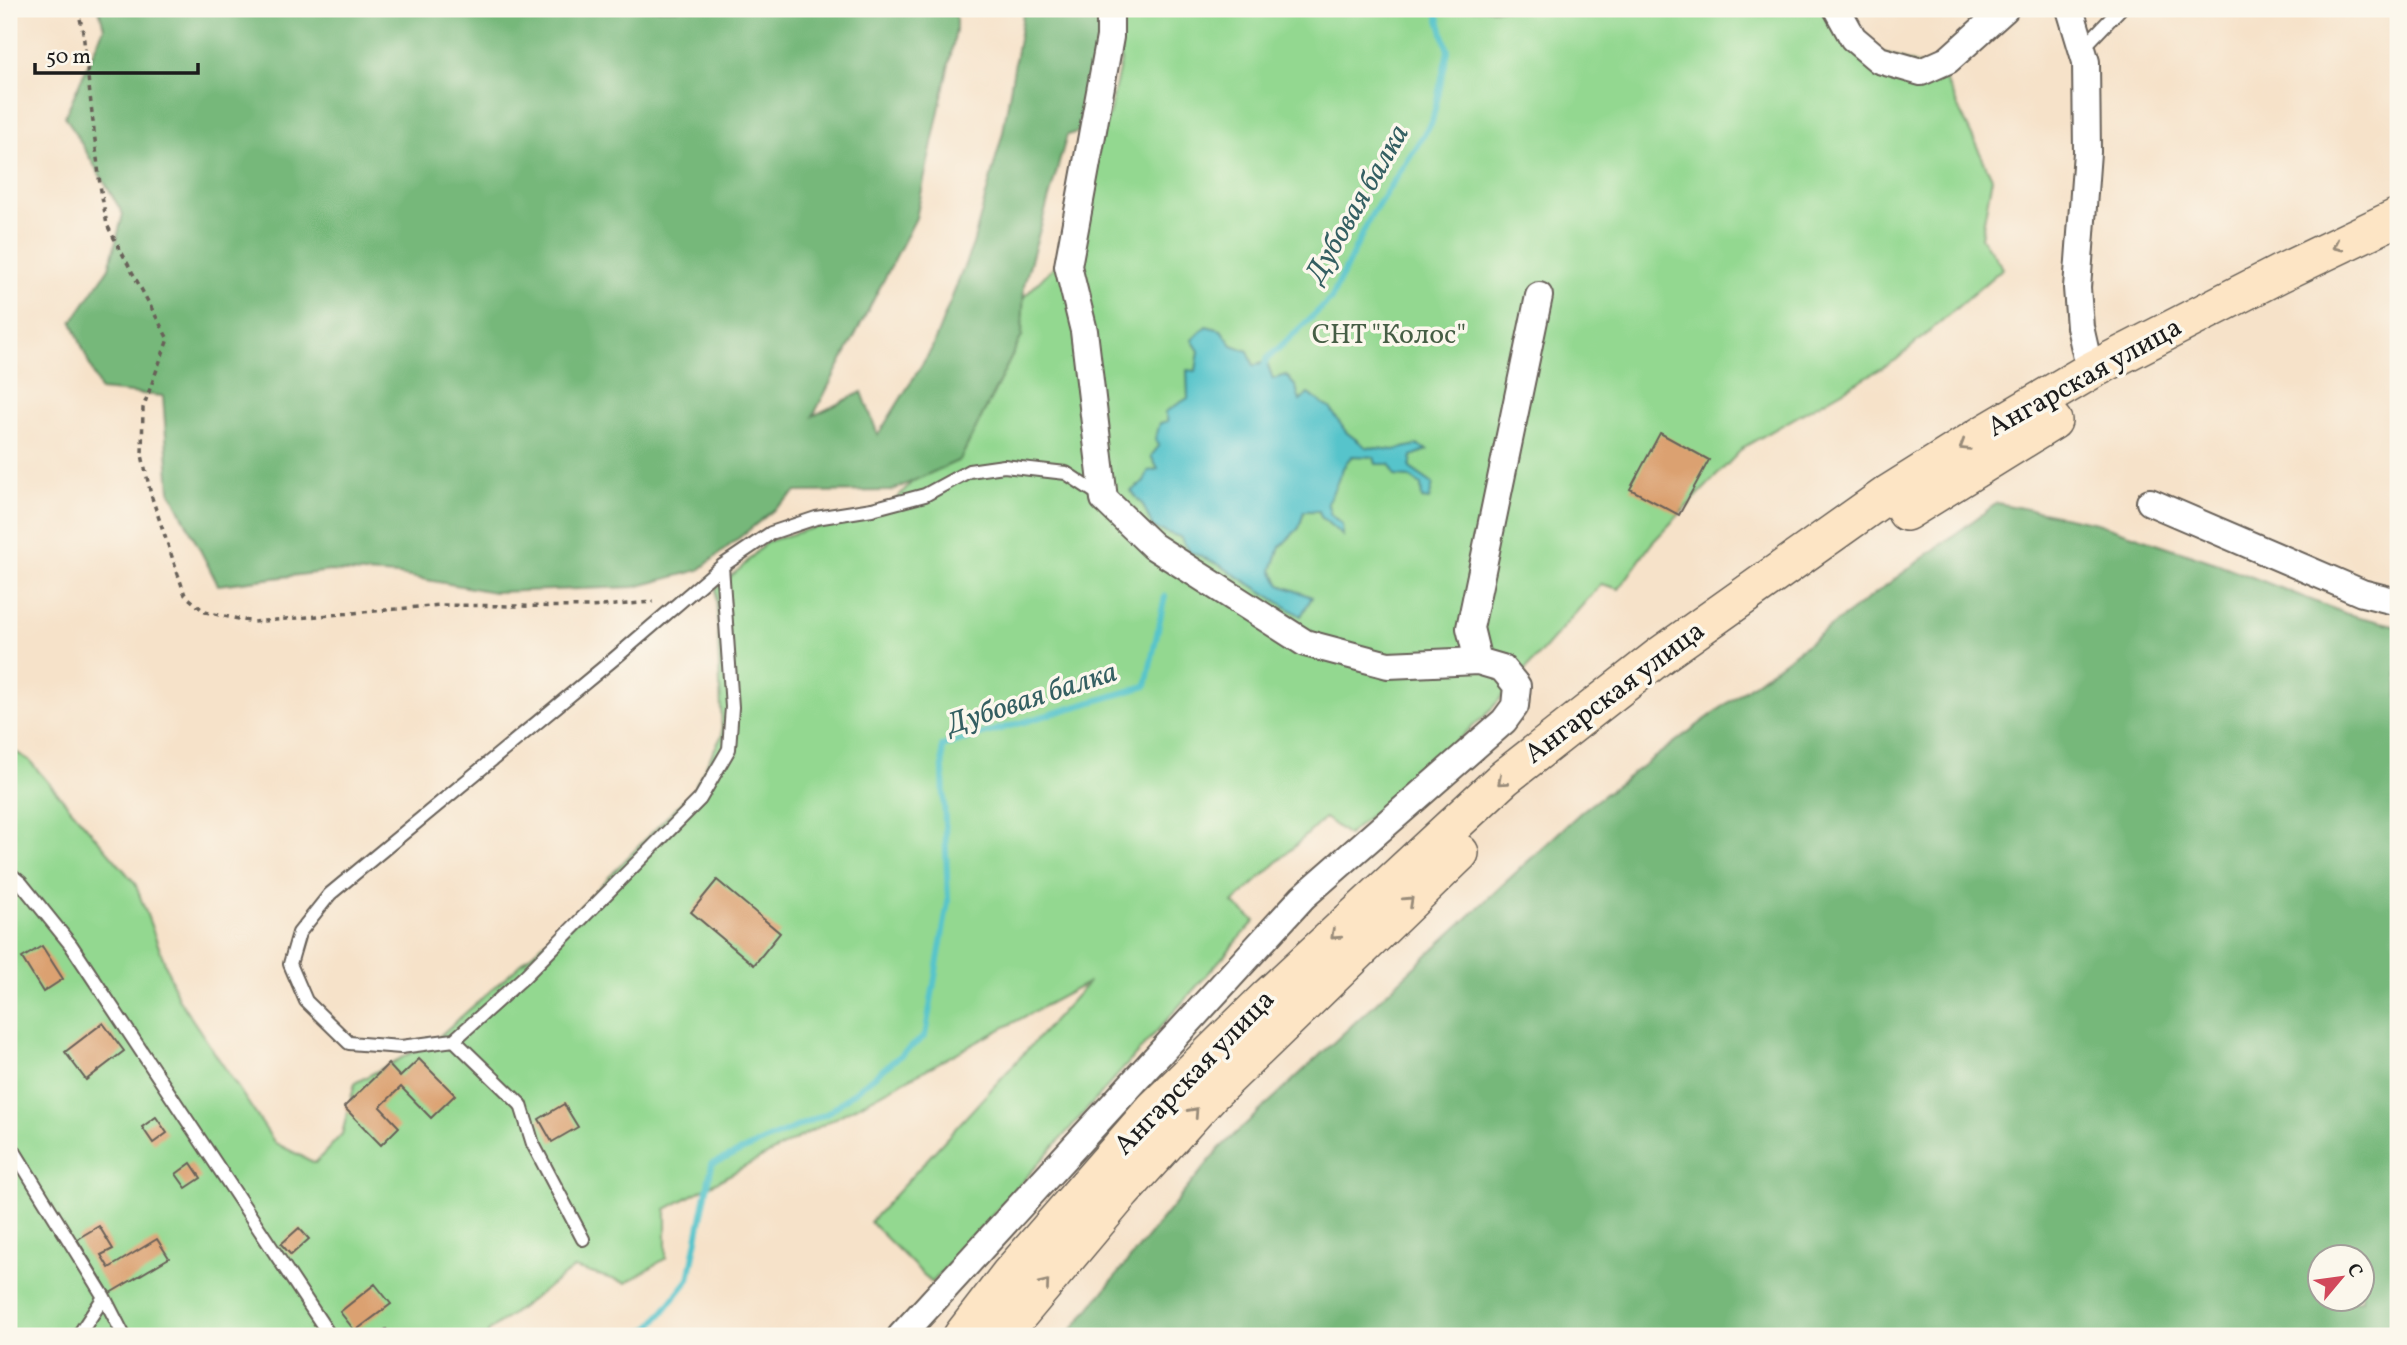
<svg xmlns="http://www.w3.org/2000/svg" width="2407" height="1345" viewBox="0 0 2407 1345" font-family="Vollkorn,serif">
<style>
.green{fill:#93d890;stroke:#587a56;stroke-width:2}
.forest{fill:#76b87a;stroke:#496a4b;stroke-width:2;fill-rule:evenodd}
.water{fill:#57c4cb;stroke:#3a7074;stroke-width:2}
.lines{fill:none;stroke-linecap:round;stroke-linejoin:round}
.stream{stroke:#57c4cb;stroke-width:6}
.building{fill:#dba171}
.lane-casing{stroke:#686159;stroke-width:16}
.street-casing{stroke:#686159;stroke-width:30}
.secondary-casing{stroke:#686159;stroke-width:40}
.path{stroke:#686159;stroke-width:3.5;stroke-dasharray:5 5;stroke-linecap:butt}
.lane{stroke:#fff;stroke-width:12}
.street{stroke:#fff;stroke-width:26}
.secondary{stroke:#fde5c5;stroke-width:37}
.oneway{stroke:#988b79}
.labels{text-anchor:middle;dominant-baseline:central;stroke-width:7;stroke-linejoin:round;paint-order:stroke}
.park-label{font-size:28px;fill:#465e45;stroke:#fbf7ec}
.street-label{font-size:28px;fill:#1c1c1c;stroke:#fbf7ec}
.water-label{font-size:30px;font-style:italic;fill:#345f62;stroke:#fbf7ec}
</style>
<rect width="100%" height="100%" fill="#fbf7ec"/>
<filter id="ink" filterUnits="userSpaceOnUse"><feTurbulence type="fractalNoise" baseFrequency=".0143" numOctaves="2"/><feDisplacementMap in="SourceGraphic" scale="14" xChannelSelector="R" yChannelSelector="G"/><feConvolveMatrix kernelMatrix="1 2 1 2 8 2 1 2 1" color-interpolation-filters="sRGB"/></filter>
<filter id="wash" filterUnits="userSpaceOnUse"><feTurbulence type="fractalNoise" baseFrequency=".00686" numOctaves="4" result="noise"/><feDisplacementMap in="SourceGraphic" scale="28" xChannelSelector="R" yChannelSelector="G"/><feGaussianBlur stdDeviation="1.57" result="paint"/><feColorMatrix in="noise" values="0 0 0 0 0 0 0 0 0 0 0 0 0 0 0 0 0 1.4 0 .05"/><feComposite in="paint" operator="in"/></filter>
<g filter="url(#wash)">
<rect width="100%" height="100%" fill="#f6e2c9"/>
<path class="green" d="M1119,9H1826L1840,38L1942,73L1992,178L1981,237L2003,268L1896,360L1744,447L1652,543L1619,589L1601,584L1486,715L1348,835L1325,818L1233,903L1255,921L932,1283L870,1222L1089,982L666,1209V1258L626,1283L574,1268L488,1332V1336H9V748L29,760L135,883L178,998L275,1143L315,1163L342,1134L355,1083L435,1040L552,936L693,790L722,735L716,588L742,567L766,542L816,527L830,525L885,511L948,443L1014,307L1076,244L1087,170L1109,115L1121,61Z"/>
<path class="forest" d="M99,9H956V31L916,218L813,416L862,392L878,435L931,350L973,244L1003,132L1024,9H1104L1081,131L1067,135L1024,285L1022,336L960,460L891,491L796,492L699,570L635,587L494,592L399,575L330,571L218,585L170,491L163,396L100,390L72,322L109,268L123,214L65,116L104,28Z
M1997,503L2097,523L2216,563L2347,614L2398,626V1336H1067L1220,1148L1582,811ZM2320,1258H2362V1300H2320Z"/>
<path class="water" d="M1206,326L1221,330L1232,345L1248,351L1254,366L1266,360L1273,379L1286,375L1296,387L1300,401L1308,394L1330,408L1346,432L1366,447L1394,450L1417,445L1427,450L1412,456L1410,468L1433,484L1429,500L1422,499L1421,485L1409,477L1395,476L1390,464H1376L1374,457L1352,456C1339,468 1338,487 1327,502L1331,515L1342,524L1343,536L1321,517L1319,511H1304L1299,528L1280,547L1272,570L1280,585L1312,597L1301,616L1216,563L1190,552L1180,537L1153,528L1143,505L1131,491L1144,482L1148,471L1158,469L1151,456L1159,446L1155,440L1160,423L1168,421L1165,412L1188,398L1187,370L1196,371L1199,351L1192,340Z"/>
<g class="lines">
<path class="stream" d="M1263,368L1266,360L1331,299L1371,216L1432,122L1448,51L1436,9
M635,1336L651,1327L689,1279L712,1164L828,1113L925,1036L948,902L942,746L1146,686L1165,596"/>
</g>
<g id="blocks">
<path class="building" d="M1660,433L1709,460L1679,515L1630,489Z
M717,880L780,933L754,965L691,912Z
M42,946L63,979L43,992L22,958Z
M103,1023L124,1051L86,1080L65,1052Z
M419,1059L455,1095L431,1118L401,1087L380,1107L399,1127L381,1145L344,1107L388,1064L400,1077Z
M564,1104L578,1127L552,1142L539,1119Z
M156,1117L167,1133L153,1143L142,1127Z
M191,1163L201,1178L186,1188L176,1174Z
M99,1226L113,1249L101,1255L109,1268L157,1239L169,1258L110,1293L77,1239Z
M299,1228L309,1239L291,1255L281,1244Z
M375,1284L391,1304L355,1331L340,1312Z
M386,1329L392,1336H377Z"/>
</g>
</g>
<g filter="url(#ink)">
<use href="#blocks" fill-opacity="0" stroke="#686159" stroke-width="2"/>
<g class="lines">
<defs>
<path id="lane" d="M2082,49L2120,9
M722,566L732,707L729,749L700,799L523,978L454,1040L401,1047L349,1043L306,1001L290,964L299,933L330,894L615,658L722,566L771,533L816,518L872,509L925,495L969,471L1004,466L1066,473L1104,498
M9,873L21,883L71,945L330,1336
M454,1040L521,1105L533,1144L583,1239
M9,1143L104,1297L78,1336
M104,1297L124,1336"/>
<path id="street" d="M1837,9L1853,38L1879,60L1921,72L1948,60L2005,9
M2070,9L2086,62L2087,152L2077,288L2080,327L2090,371
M2150,502L2362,593L2398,602
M1478,661L1470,628L1539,296
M901,1336L1303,897L1504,721L1515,706L1517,686L1502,668L1478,661L1388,665L1305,643L1153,546L1104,499L1084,331L1068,266L1110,37V9"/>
<path id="secondary" d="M1906,512L2053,421
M962,1336L1009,1275L1154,1109L1268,997L1504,778L1661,655L1888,494L1982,435L2090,371L2279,274L2398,217
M1001,1336L1122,1192L1211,1094L1460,853"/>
</defs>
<use href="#lane" class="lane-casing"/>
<use href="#street" class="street-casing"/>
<use href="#secondary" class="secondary-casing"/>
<path class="path" d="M78,9L83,32L100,185L107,225L168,339L143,408L142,455L151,495L185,595L205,612L253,622L441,605L590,607L653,602"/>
<use href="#lane" class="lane"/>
<use href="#street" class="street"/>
<use href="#secondary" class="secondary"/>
</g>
<defs><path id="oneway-chevron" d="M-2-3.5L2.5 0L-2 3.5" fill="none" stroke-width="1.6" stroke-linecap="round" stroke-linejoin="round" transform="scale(1.75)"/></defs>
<g class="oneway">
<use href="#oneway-chevron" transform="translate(2337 246) rotate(155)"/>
<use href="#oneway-chevron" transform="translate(1964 446) rotate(148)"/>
<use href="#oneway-chevron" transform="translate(1502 781) rotate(139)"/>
<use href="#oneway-chevron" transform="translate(1409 901) rotate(-43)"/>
<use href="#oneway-chevron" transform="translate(1335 935) rotate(137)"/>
<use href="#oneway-chevron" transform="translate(1194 1112) rotate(-48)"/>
<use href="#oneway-chevron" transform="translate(1045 1284) rotate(-50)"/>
</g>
</g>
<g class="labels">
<g class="park-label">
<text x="1389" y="335">СНТ "Колос"</text>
</g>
<g class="street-label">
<text transform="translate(2085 378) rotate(-29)">Ангарская улица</text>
<text transform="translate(1615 693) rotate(-37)">Ангарская улица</text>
<text transform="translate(1195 1073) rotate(-46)">Ангарская улица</text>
</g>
<g class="water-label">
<text transform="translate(1358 204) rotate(-60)">Дубовая балка</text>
<text transform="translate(1032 699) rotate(-18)">Дубовая балка</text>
</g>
</g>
<rect width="2407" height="1345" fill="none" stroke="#fbf7ec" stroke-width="35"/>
<g transform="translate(2341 1278) rotate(61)"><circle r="33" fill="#fbf7ec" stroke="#a29f99" stroke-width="2"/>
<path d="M0-5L12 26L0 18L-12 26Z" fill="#d1495b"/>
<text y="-10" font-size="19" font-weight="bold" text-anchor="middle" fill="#1c1c1c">С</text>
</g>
<path d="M35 63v10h163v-10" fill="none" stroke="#1c1c1c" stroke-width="3.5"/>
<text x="46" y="63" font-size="21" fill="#1c1c1c" stroke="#fbf7ec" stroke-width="5" paint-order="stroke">50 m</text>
</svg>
